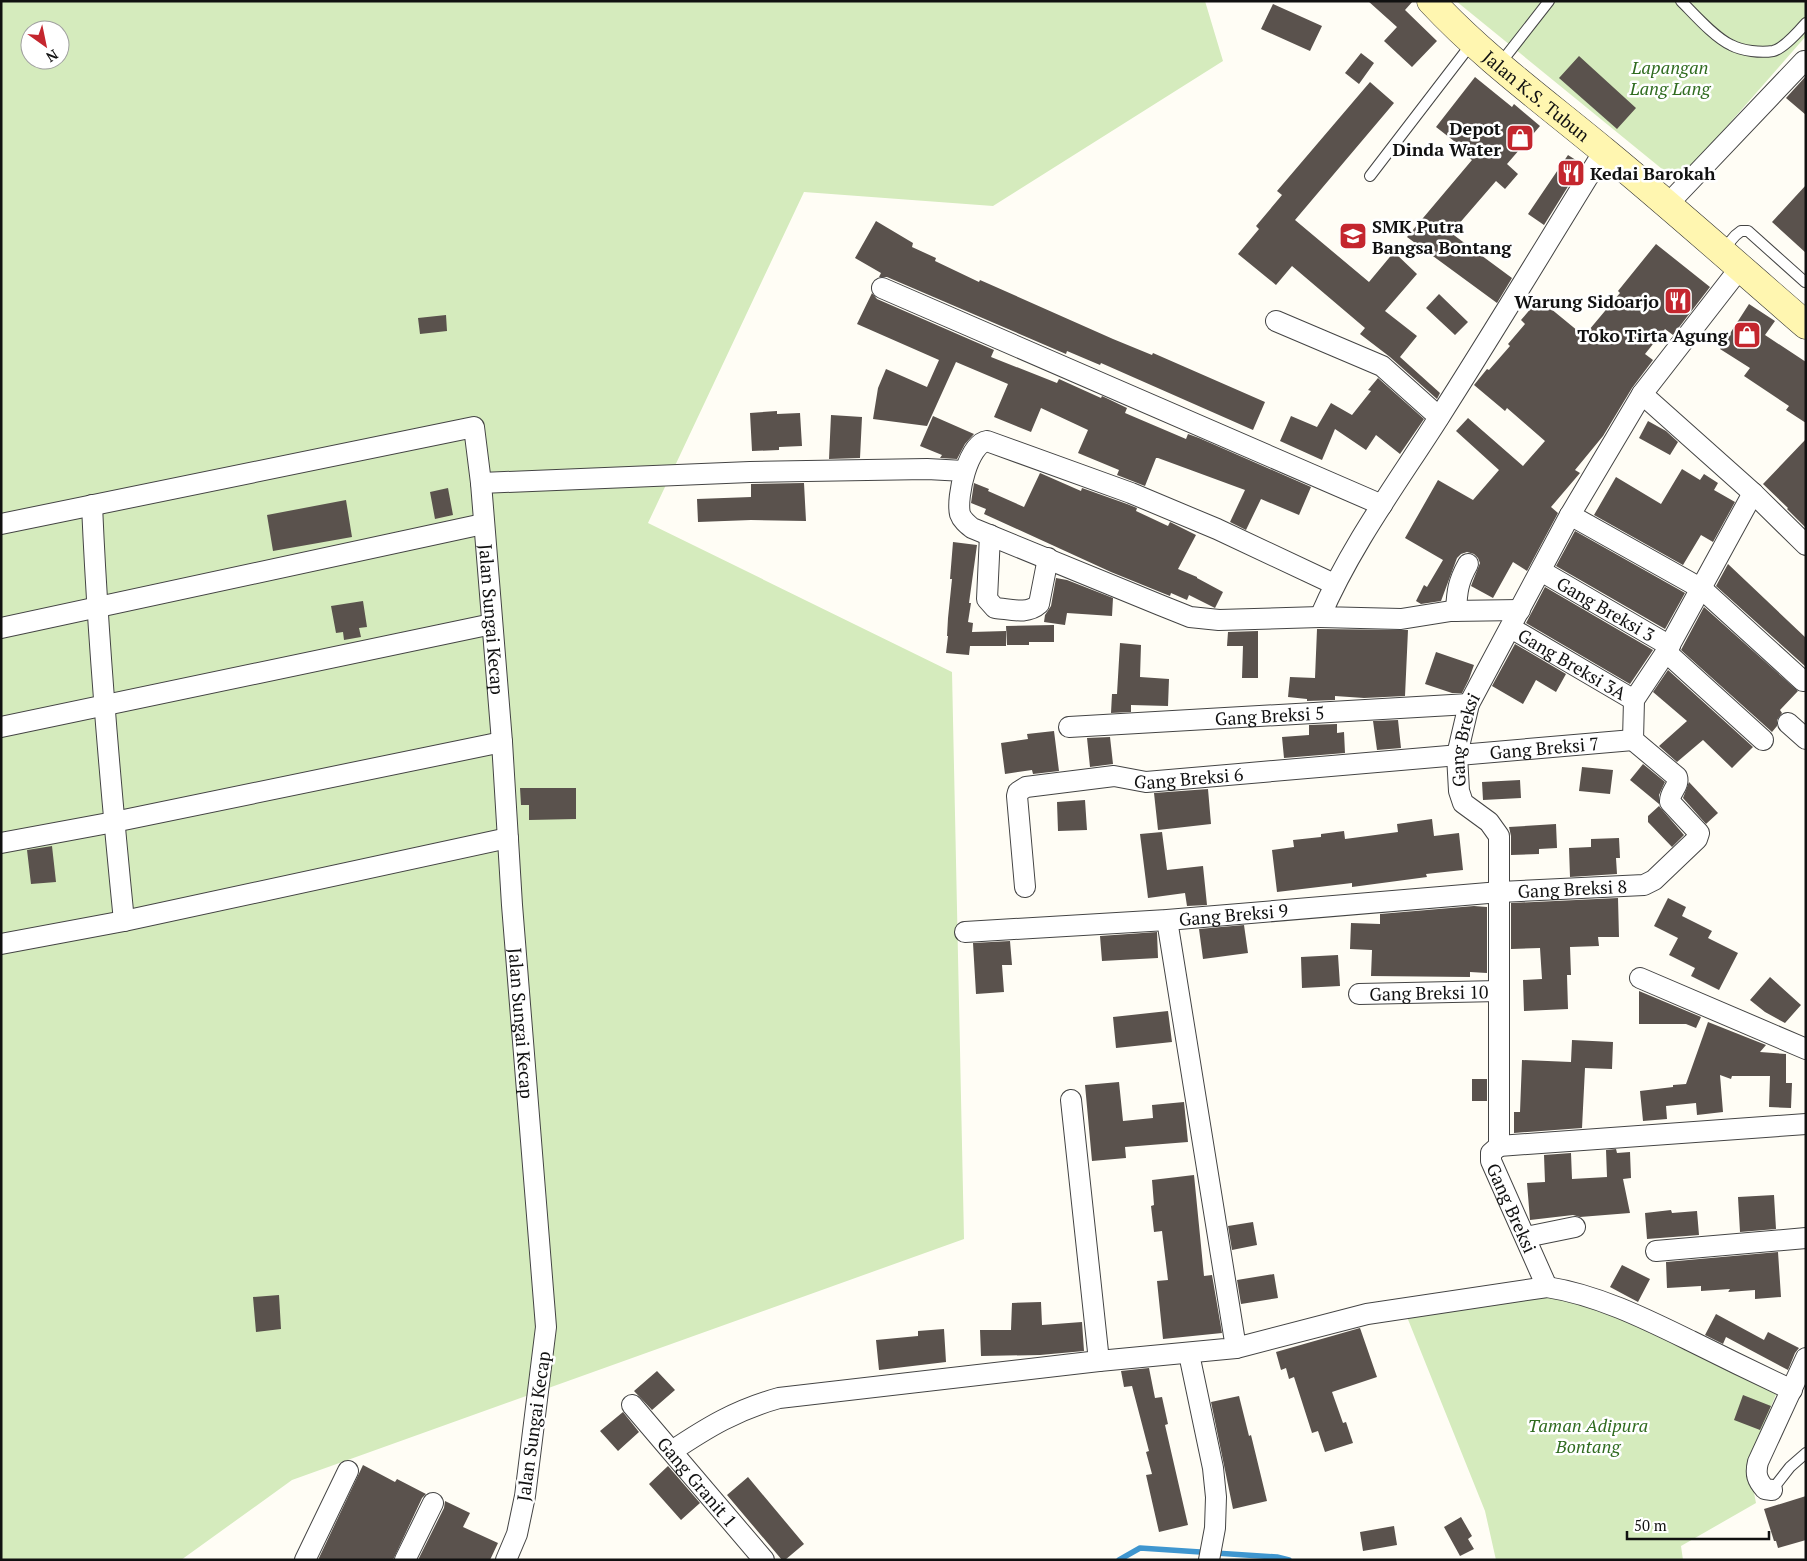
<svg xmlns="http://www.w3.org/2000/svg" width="1807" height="1561" viewBox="0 0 1807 1561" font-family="'PT Serif',serif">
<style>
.green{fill:#d5ebbd;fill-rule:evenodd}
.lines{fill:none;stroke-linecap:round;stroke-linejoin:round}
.stream{stroke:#3f96cf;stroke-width:5.5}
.building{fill:#5a524d}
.lane-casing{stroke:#444;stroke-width:12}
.street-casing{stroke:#444;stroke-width:22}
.secondary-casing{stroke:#333;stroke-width:29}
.lane{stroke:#fff;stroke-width:10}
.street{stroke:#fff;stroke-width:20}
.secondary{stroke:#fff6b0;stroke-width:28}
.labels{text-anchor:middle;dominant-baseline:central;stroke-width:5;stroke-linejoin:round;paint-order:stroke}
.park-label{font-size:18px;font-style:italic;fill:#2f6b1f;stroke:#fff}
.street-label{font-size:18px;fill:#111;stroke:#fff}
.poi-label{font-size:18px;font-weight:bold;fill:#111;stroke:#fff;text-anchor:end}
</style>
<rect width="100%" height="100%" fill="#fffdf5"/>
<path class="green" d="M1,1H1205L1223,61L993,206L804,192L648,523L952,672L964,1239L292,1480L181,1560H1ZM30,30H60V60H30Z
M1456,1H1806V36L1678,182Z
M1563,1294L1634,1320L1777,1392L1748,1462L1756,1503L1681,1546L1683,1560H1496L1485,1511L1405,1312Z"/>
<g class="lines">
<path class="stream" d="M1119,1560L1140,1548L1277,1557L1289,1560"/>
</g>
<path class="building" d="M1368,1H1413L1405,10L1437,41L1412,67L1384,41L1397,27Z
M1273,4L1322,26L1310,51L1261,29Z
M1361,53L1374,63L1359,84L1345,73Z
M1579,56L1636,108L1617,129L1559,78Z
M1806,76V115L1786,98Z
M1475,77L1512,107L1514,104L1540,126L1507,164L1518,174L1505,189L1496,181L1451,233L1512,278L1497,303L1407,237L1472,160L1469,158L1472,155L1436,127Z
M1370,82L1394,103L1295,220L1369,282L1394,252L1417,274L1385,311L1417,336L1400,357L1440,393L1437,399L1390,357L1360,334L1365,328L1292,266L1276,285L1238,254L1259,229L1256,226L1282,195L1277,191Z
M1568,155L1582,164L1544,225L1528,214Z
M1806,185V253L1772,222Z
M876,221L913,243L912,247L936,258L935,261L979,282L980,280L1113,339L1152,355L1153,353L1265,402L1253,430L1101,363L1100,365L1067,351L1066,354L887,277H879L881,273L855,258Z
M1656,244L1710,287L1673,335L1665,329L1645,354L1653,360L1632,388L1603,436L1575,470L1580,473L1551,507L1558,513L1527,571L1513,562L1493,598L1471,586L1480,563L1478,558L1474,554L1467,552L1461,554L1457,558L1441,601L1421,604L1416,601L1424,585L1427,587L1443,560L1405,538L1438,480L1473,500L1499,470L1456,431L1468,418L1523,466L1545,441L1507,408L1505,411L1474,385L1487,369L1489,370L1510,346L1508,344L1525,324L1521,320L1539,299L1584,336L1620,293L1618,291Z
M872,293L877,299L994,350L991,357L1057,383L1059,379L1101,398L1102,396L1127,408L1125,413L1186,439L1188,434L1199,438L1311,487L1299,515L1261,499L1246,530L1230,522L1245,490L1158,458H1156L1145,486L1117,475L1119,470L1078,453L1088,430L1041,408L1031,432L994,417L1008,384L956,362L927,426L873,419L878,388L886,369L927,387L939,360L857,324Z
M1439,294L1468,322L1455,335L1426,308Z
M1749,304L1775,321L1765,335L1806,362V423L1786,410L1789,406L1744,376L1750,368L1720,349Z
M446,315L447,331L420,334L418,318Z
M1378,378L1424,419L1400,454L1376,435L1366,450L1335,429L1322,460L1280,441L1291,416L1317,427L1331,403L1352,415L1371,391L1368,390Z
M777,411V414L800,413L802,446L779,447V450L752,451L750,413Z
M831,415L862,417L860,458L829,459Z
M933,416L974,434L965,444L957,459L940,458L942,455L920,446Z
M1648,421L1666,431L1678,442L1670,455L1639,438Z
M1806,439V528L1787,509L1788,508L1763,484Z
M1682,469L1700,480L1704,474L1718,483L1714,490L1735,502L1713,542L1701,535L1683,565L1594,515L1616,477L1661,504Z
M1040,473L1081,491L1082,488L1127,504L1137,508L1136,511L1168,526L1170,522L1196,535L1178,569L1197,577V578L1223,592L1215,608L1189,595L1187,600L1171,593L1170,596L1111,572L984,514L986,509L971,503L974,483L989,489L988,491L1024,507Z
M804,483L806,521L751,520L698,522L697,499L751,497V484Z
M448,488L453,515L435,519L430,492Z
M346,500L352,537L273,551L267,515Z
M1575,531L1685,593L1665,629L1556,566Z
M953,542L977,545L969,603H971L968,622L973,623L972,632L1006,631V646H970L969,655L946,653L948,636H947L948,618L952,579H950Z
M1728,564L1806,638V667L1716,586Z
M1056,578L1067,580L1113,598L1112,616L1067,613L1065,625L1044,622L1045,615L1051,606Z
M1545,587L1653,650L1630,684L1526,623Z
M363,601L367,627L359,628L361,637L344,640L343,632L336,633L331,606Z
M1704,607L1798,691L1780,710L1782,713L1777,720V726L1772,732L1681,650Z
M1054,625V642H1029V645H1007L1006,626Z
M1317,629L1408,630L1405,696L1364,698L1335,696V700L1307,701V699L1288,697L1290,677L1315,678Z
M1258,631V678H1242L1243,646H1227L1228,632Z
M1120,643L1141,645L1140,677L1169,679L1168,706L1131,705V712L1111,713L1112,694H1117Z
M1515,644L1566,674L1556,692L1536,680L1523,704L1492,686Z
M1436,652L1474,665L1469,679L1462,693H1452L1425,684Z
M1668,670L1753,747L1732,768L1703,740L1677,762L1659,746L1687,721L1653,692Z
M1398,720L1401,748L1377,750L1373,721Z
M1337,724V733L1344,732L1345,753L1284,758L1282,737L1309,735V725Z
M1054,731L1059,771L1033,774L1032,770L1005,774L1001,743L1028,739L1027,734Z
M1110,737L1113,764L1090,767L1087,738Z
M1643,764L1665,782L1659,795V804L1630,780Z
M1582,767L1613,770L1610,794L1579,791Z
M1520,780L1521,798L1483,800L1482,782Z
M1689,782L1718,813L1706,824L1683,798Z
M520,788H576V819L529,820V805H521Z
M1208,789L1211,824L1158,830L1154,793Z
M1085,800L1087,830L1058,831L1057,802Z
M1659,806L1684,835L1672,847L1648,822V816Z
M1432,819L1434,836L1459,833L1463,870L1426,874L1427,877L1352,887V883L1277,892L1272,850L1294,847L1293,840L1321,837V834L1344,831L1345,839L1398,832L1397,824Z
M1556,824L1557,848L1539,849V854L1511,855V836L1509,827Z
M1162,832L1167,870L1203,866L1207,905L1187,906L1185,893L1148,898L1140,834Z
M1619,838L1620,858H1616L1617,874L1570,877L1569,848L1591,847V839Z
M52,846L56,882L31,884L27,850Z
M1618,898L1619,937H1598L1599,946L1570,947L1571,975H1567L1568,1009L1524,1011L1523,980L1542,979L1540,948L1511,949V903Z
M1668,898L1686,907L1682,916L1712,931L1708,938L1738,953L1719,990L1691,976L1695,968L1669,955L1678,938L1654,926Z
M1474,906L1487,907V973L1470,972V977L1371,976L1372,950L1350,949L1351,923L1380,924V914Z
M1244,925L1248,953L1203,959L1199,929Z
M1157,932L1158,958L1102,961L1100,936Z
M1010,941L1012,965H1002L1004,992L976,994L973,943Z
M1338,955L1340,986L1302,988L1301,957Z
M1770,977L1801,1005L1785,1023L1765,1012L1750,1000Z
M1639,991L1701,1017L1696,1028L1686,1024H1639Z
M1168,1011L1172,1042L1116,1048L1113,1017Z
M1708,1022L1766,1045L1760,1052L1786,1054V1083H1792L1791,1108L1769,1107L1770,1076H1732L1731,1079L1720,1075L1723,1112L1697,1115L1696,1103L1666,1106L1667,1119L1643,1121L1640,1091L1673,1087V1085L1686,1084Z
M1572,1040L1613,1042L1612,1069L1585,1068L1582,1128L1514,1133V1112H1520L1522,1060L1571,1062Z
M1472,1079H1487V1101H1472Z
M1119,1082L1123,1121L1153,1118L1152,1105L1184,1102L1188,1142L1125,1147L1126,1158L1092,1161L1085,1085Z
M1616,1149L1617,1153L1630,1152L1631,1178L1623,1179L1630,1213L1580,1217L1573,1215L1530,1220L1527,1183L1545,1182L1544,1155L1571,1153L1572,1179L1607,1177L1606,1150Z
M1194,1175L1204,1276L1212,1275L1222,1333L1163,1339L1157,1281L1168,1280L1162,1231L1154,1232L1151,1206L1154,1205L1152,1180Z
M1774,1195L1776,1229L1740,1232L1738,1197Z
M1671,1210L1672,1213L1697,1211L1699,1235L1647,1239L1645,1213Z
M1253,1222L1257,1245L1232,1250L1228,1226Z
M1778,1252L1781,1297L1755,1299V1290L1728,1292L1730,1289L1701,1291V1286L1667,1288L1666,1262Z
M1622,1265L1650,1279L1638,1302L1610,1287Z
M1274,1274L1278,1298L1241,1304L1237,1280Z
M279,1295L281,1329L256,1332L253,1297Z
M1041,1302L1042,1325L1082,1322L1084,1351L1040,1355L981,1356L980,1330H1011L1012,1303Z
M1716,1314L1764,1340L1768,1332L1799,1348L1795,1353L1788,1370L1726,1337L1723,1344L1705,1335Z
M1360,1328L1377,1377L1332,1392L1343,1423L1346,1422L1353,1443L1325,1452L1318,1431L1312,1433L1294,1377L1289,1379L1286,1368L1281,1370L1276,1352Z
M944,1329L946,1362L879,1370L876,1340L918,1336V1331Z
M1149,1368L1155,1398L1162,1397L1168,1424L1165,1425L1188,1525L1159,1532L1146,1475L1152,1474L1146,1452L1149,1451L1132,1386L1124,1387L1121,1371Z
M657,1371L675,1390L652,1410L634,1391Z
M1743,1395L1771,1406L1760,1430L1734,1420Z
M1239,1396L1249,1436L1251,1435L1267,1501L1233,1509L1211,1402Z
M623,1412L639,1432L618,1451L600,1431Z
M363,1465L395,1482L397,1479L426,1494L422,1498L393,1560H318Z
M668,1466L700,1503L681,1520L649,1484Z
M748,1477L804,1544L785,1560H782L727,1495Z
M1806,1496V1540L1778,1548L1776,1541H1774L1764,1509Z
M445,1501L470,1513L463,1527L498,1543L490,1560H418L444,1508Z
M1461,1517L1472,1536L1468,1539L1474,1549L1460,1556L1444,1527Z
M1394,1526L1397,1545L1363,1551L1360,1532Z"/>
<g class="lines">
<defs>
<path id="lane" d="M1681,1C1694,14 1715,38 1731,45C1742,51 1761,53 1773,51C1783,49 1799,31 1806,23
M1499,65L1549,1
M1370,176L1472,43
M1724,253C1729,243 1732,237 1741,231H1748L1805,282
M1772,1490L1790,1467L1806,1453"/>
<g id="street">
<path d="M1668,204L1804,61"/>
<path d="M882,288L1382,505"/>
<path d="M1276,321L1382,366L1439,417"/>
<path d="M1642,394L1753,493L1806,545"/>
<path d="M481,483L750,472L927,469L964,471"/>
<path d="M92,505C98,644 110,782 124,921"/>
<path d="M1570,515L1702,589L1803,681"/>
<path id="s1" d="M1,524L474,427L481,483L502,742L512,905L546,1327L525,1496L517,1534L506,1560"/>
<path d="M990,535L987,599L995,608C1010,609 1027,615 1039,604L1048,558"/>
<path id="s2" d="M1541,571L1670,646"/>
<path d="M1520,610L1451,611L1401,619L1320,617C1350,547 1397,483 1438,419C1495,330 1549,240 1604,151"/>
<path d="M1456,611C1457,591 1458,582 1468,564"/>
<path d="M1320,617L1219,620L1190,617L1160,605L972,528C967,524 962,520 960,514C956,497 968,444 987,441L1131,493L1217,529L1334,584"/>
<path d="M1,628L483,524"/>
<path id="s3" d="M1511,628L1634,700"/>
<path d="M1666,652L1763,740"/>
<path d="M1788,723L1806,739"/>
<path d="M1,727L492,624"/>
<path id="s4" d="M1069,727L1469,704"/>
<path d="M1633,740L1634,700L1666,652L1753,493"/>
<path d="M1,843L114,822L502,742"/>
<path id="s5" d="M1025,887L1017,796L1018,792L1026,787L1114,776L1146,782L1633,740"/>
<path id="s6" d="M965,932L1167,920L1500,892L1644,885L1654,880L1697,839L1699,833L1670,802C1669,792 1680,786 1677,777L1633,740"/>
<path d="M1,944L124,921L508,838"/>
<path d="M1640,978L1806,1049"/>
<path id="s7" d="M1359,994L1499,991"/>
<path d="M1071,1100L1099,1361"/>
<path id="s8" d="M1499,1146V836L1489,822L1463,803L1459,791L1457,755L1469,704L1570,515L1642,394L1740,268"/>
<path d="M1499,1146L1806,1124"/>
<path id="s9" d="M1499,1146L1491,1153V1161L1547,1287"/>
<path d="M1526,1237L1575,1227"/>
<path d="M1656,1251L1806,1238"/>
<path d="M1236,1348L1367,1314L1547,1287C1598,1295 1646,1319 1691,1341C1725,1358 1758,1374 1792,1390"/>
<path d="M1189,1354L1213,1468L1216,1497L1215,1528L1209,1560"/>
<path id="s10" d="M632,1405L764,1560"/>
<path d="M672,1451C708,1427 736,1410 779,1398L1099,1361L1236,1348L1167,920"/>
<path d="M1772,1490L1765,1489C1757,1480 1755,1474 1758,1462L1806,1358"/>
<path d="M305,1560L348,1471"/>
<path d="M405,1560L433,1503"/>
</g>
<g id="secondary">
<path id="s11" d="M1431,1C1483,57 1545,102 1604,151C1672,207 1739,267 1806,325"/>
</g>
</defs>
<use href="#lane" class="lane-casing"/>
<use href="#street" class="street-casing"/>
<use href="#secondary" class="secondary-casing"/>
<use href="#lane" class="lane"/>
<use href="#street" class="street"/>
<use href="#secondary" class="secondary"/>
</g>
<defs>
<symbol id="shop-square" viewBox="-11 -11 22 22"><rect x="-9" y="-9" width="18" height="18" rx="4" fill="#c4262e" stroke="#fff"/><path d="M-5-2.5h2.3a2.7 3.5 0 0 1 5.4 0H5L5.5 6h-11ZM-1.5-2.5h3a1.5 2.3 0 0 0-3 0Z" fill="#fff"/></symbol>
<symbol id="restaurant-square" viewBox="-11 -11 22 22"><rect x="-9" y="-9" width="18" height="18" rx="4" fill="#c4262e" stroke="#fff"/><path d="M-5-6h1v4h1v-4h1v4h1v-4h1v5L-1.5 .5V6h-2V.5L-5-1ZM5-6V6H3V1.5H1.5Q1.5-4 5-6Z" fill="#fff"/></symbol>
<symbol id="school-square" viewBox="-11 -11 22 22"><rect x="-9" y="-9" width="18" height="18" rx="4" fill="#c4262e" stroke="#fff"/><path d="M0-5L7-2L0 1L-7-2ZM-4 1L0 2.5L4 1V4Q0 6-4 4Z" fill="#fff"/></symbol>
</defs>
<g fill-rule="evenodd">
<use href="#shop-square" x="1504" y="122" width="32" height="32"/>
<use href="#restaurant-square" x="1555" y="157" width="32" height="32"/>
<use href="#school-square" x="1337" y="220" width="32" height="32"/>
<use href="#restaurant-square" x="1662" y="285" width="32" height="32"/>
<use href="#shop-square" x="1731" y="319" width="32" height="32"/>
</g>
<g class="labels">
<g class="park-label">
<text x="1670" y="67">Lapangan<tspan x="1670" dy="21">Lang Lang</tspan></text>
<text x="1588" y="1425">Taman Adipura<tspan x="1588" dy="21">Bontang</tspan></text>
</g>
<g class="street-label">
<text stroke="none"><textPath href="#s11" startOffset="142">Jalan K.S. Tubun</textPath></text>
<text stroke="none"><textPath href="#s2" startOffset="75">Gang Breksi 3</textPath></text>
<text stroke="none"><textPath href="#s1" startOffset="676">Jalan Sungai Kecap</textPath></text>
<text stroke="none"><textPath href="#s3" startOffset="71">Gang Breksi 3A</textPath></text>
<text stroke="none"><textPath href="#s4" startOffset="201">Gang Breksi 5</textPath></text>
<text stroke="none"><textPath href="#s8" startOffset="424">Gang Breksi</textPath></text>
<text stroke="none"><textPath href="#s5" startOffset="626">Gang Breksi 7</textPath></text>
<text stroke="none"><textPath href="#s5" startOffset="269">Gang Breksi 6</textPath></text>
<text stroke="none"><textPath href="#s6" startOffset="609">Gang Breksi 8</textPath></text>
<text stroke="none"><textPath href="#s6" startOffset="269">Gang Breksi 9</textPath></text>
<text stroke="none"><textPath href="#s7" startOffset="70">Gang Breksi 10</textPath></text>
<text stroke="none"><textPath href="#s1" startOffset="1081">Jalan Sungai Kecap</textPath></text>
<text stroke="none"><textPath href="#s9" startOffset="70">Gang Breksi</textPath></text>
<text transform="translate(533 1426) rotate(-82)">Jalan Sungai Kecap</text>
<text stroke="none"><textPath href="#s10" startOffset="101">Gang Granit 1</textPath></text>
</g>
<g class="poi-label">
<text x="1501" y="128">Depot<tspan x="1501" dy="21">Dinda Water</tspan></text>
<text x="1590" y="173" text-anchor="start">Kedai Barokah</text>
<text x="1372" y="226" text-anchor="start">SMK Putra<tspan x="1372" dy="21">Bangsa Bontang</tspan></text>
<text x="1659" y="301">Warung Sidoarjo</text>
<text x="1728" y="335">Toko Tirta Agung</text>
</g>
</g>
<rect width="1807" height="1561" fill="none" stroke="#111111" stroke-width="5"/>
<g transform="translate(45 45) rotate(147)"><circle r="24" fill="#ffffff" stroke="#a0a0a0"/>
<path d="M0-4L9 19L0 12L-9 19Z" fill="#c4262e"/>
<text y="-8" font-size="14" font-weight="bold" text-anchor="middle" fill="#111111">N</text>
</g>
<path d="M1627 1531v8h142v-8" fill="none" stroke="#111111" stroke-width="2.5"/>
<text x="1634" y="1531" font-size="15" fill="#111111" stroke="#ffffff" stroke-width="4" paint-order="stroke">50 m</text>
</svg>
